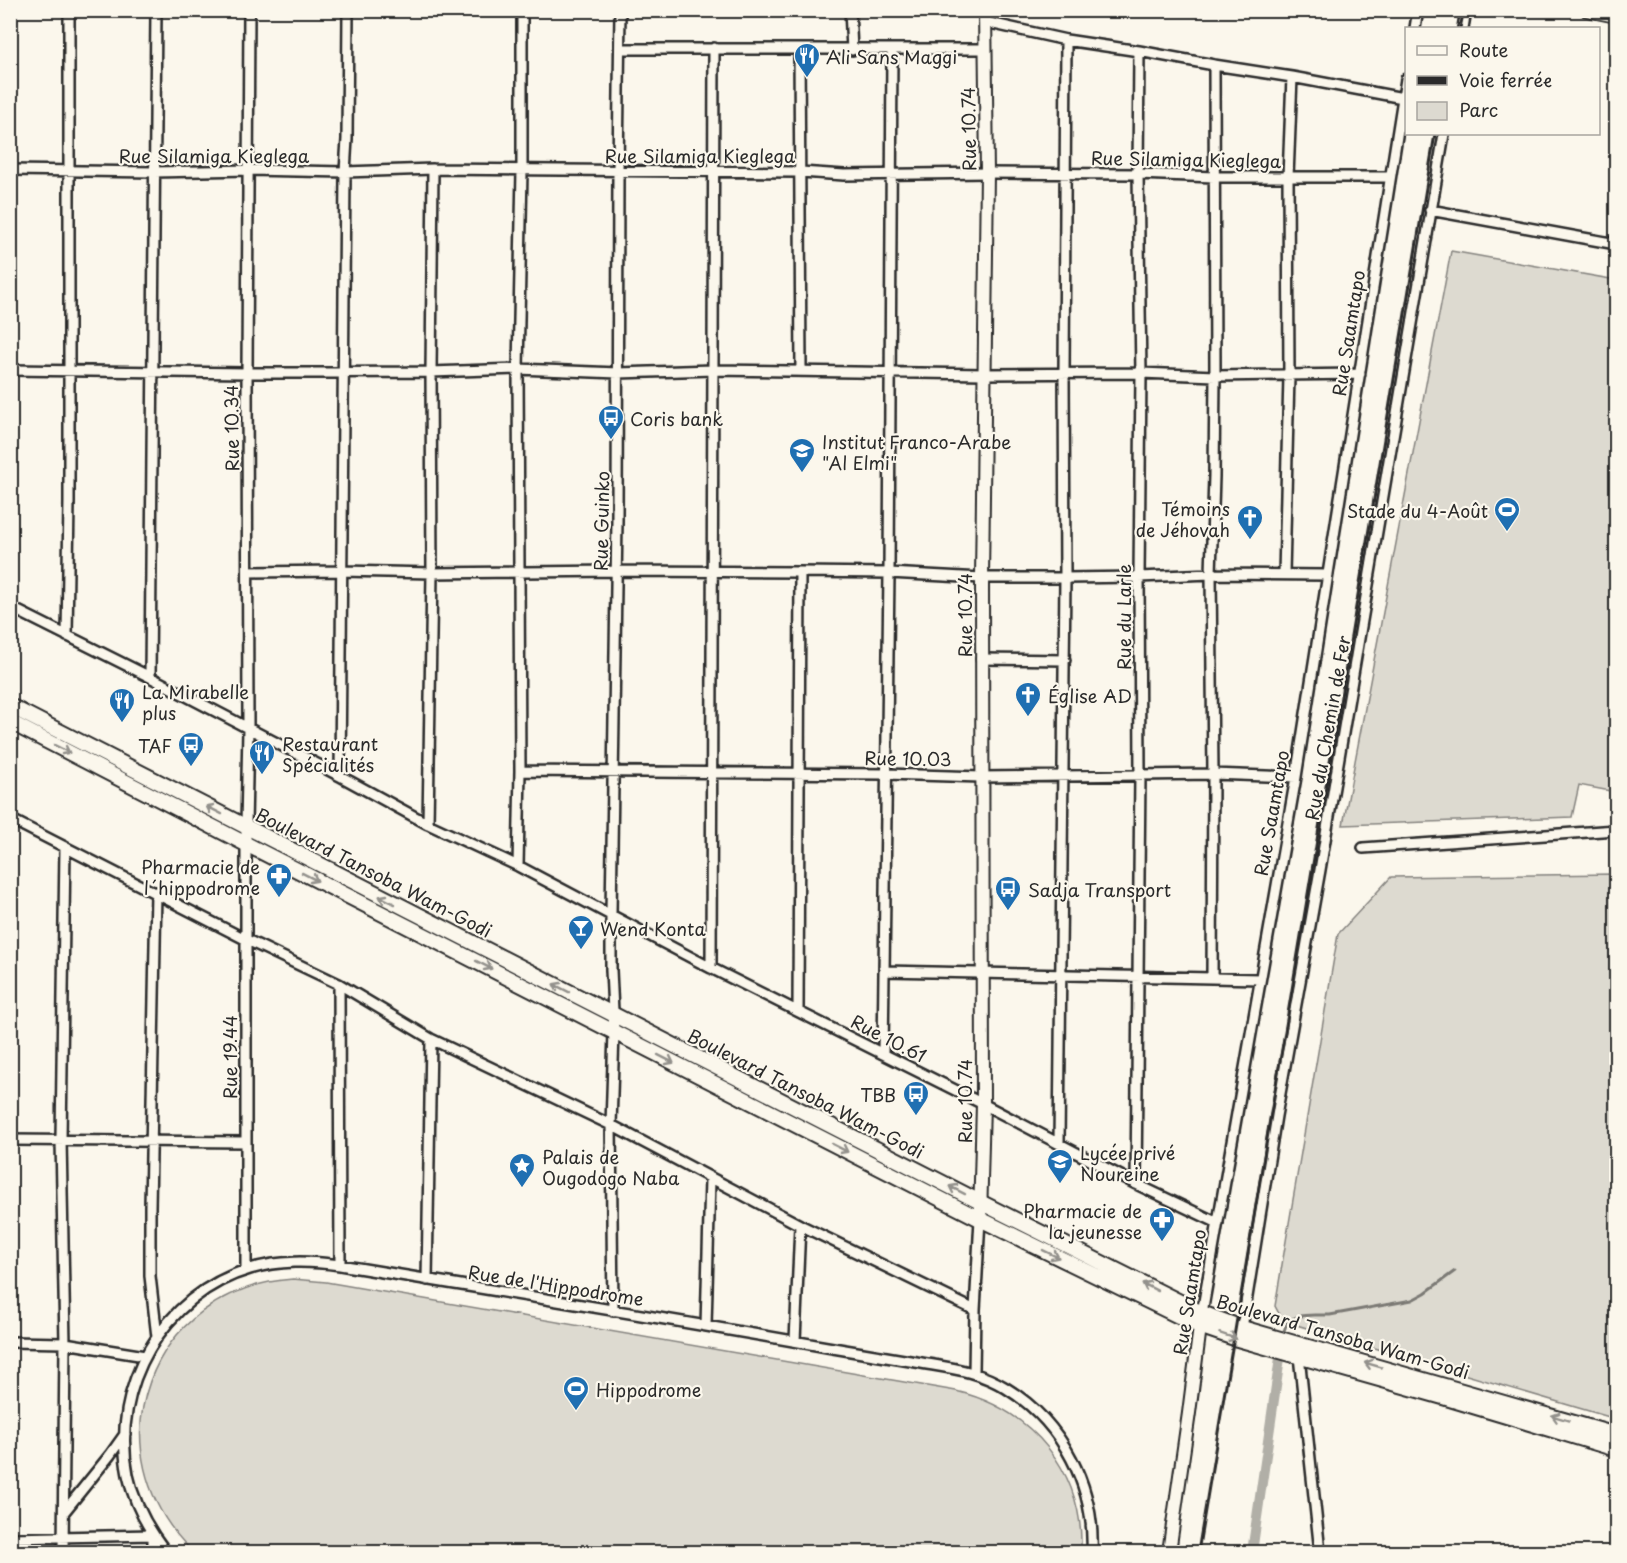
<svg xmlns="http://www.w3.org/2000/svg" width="1627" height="1563" viewBox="0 0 1627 1563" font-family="'Playpen Sans',sans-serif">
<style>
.green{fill:#dddad0;stroke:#84827e;stroke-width:1.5}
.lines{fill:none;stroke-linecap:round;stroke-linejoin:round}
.stream{stroke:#7b7a75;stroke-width:3}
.canal{stroke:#b1afa7;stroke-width:10}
.street-casing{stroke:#2b2b2b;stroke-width:14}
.secondary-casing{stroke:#2b2b2b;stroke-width:16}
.primary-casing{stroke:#2b2b2b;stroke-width:18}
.street{stroke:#fbf7ec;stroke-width:9}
.secondary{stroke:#fbf7ec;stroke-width:12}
.primary{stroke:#fbf7ec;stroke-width:14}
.rail{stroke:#2b2b2b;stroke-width:3}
.oneway{stroke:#93918c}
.labels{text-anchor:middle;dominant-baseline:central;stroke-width:4.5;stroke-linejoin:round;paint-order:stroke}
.poi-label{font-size:18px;fill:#2b2b2b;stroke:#fbf7ec;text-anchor:start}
.street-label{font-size:18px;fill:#2b2b2b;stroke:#fbf7ec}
</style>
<rect width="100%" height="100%" fill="#fbf7ec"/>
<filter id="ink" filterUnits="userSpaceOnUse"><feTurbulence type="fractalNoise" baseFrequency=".0167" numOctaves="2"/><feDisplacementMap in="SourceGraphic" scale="12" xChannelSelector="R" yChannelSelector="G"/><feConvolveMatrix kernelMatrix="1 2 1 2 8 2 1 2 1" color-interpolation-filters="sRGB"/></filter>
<g filter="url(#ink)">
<path class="green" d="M1451,251L1616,280V792L1579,785L1572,817L1343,825Z
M1616,874V1419L1283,1321L1275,1306L1338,934L1391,877Z
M293,1279L326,1282L956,1391C1033,1410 1084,1472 1081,1552H193C89,1451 149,1289 293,1279Z"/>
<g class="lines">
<path class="stream" d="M1284,1331C1289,1310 1314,1316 1330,1315L1412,1300L1425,1293L1455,1271"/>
<path class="canal" d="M1252,1552L1280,1358"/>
<defs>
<path id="street" d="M850,10L852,50
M985,22L1066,40L1139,51L1214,65L1292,77L1403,98
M1415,28L1418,10
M1463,28L1466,10
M620,49C742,48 863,50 985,49
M799,49L801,371
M10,170L154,172L249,170L345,172L433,169L801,172L844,175L987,173L1138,174L1214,177H1390
M1430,210L1616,244
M10,370L247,373L431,372L518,369L618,373L713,370L985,374L1141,373L1215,376L1360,374
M249,572L342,571L432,573L616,571L800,572L889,573L982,578H1065L1139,577L1211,574L1328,575
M1284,574L1289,376L1288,177L1292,77
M10,607L150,677L340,776L428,824L518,866L711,968L983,1104L1136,1184L1218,1223
M67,636L69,502V10
M981,659L1065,660
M150,677L156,10
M520,771L886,774L981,777L1213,774L1296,777
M340,776L345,172L347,139L348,10
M10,819L245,939L339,984L431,1039L611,1125L800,1225L975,1310
M428,824L432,573L431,372L433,169
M1363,848L1616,830
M518,866L520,771L518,369L522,171V10
M156,892L150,1207V1276L157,1337
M711,968L714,48
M885,971L1260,979
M1212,978L1213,774L1211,574L1214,476L1215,376L1214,65
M339,984L340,1265
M798,1011L800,572
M883,1054L889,573L892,50
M10,1140L245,1142
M1059,1143L1065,578L1064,374L1066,40
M1136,1184L1140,774L1139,577L1141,373L1138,174L1139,51
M246,1270V826L248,729L247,373L249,10
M427,1280L431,1039
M613,1311L611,1125L614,1032L611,970V914L617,521L618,171L620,10
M1202,1313L1296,777L1406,79
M706,1326L710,1179
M1242,1328L1276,1116L1320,870L1444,134
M795,1341L800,1225
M10,1342L65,1343L145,1356
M1299,1356L1320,1552
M974,1373L975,1310L980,1219
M64,1512L110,1455L125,1434
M10,1538L153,1535V1552
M63,1552L65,1343L61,1140L65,847
M166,1552C148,1529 134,1504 128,1475C110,1388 163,1294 250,1269C280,1260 309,1261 340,1265C502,1292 665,1318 827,1347C856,1352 886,1357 916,1362C949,1368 977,1370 1006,1388C1063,1423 1095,1487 1092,1552"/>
<path id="secondary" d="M1587,10L1616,16
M980,1219L983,1104L982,578L987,173L985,10
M1169,1552L1189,1413L1201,1319"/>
<path id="primary" d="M10,706L980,1202L1202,1313L1242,1328L1616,1435
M10,722L246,844L980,1219L1199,1326L1234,1338L1443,1397L1616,1449"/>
</defs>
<use href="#street" class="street-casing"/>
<use href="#secondary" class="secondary-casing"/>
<use href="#primary" class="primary-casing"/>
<use href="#street" class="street"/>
<use href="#secondary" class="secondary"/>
<use href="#primary" class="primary"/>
<path class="rail" d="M1460,28L1464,10
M1198,1552L1435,134"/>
</g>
<defs><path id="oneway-shaft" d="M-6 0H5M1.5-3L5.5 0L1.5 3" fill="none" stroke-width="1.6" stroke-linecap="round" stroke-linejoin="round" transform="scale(1.5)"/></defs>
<g class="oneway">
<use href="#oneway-shaft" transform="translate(62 749) rotate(27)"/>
<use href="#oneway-shaft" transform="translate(214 810) rotate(-153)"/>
<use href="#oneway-shaft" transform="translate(310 877) rotate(27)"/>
<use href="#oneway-shaft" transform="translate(387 900) rotate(-153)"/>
<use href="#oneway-shaft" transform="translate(484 965) rotate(27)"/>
<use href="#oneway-shaft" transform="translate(561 988) rotate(-153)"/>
<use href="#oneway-shaft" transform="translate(666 1059) rotate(27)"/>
<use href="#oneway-shaft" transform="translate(840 1148) rotate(27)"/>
<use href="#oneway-shaft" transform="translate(957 1190) rotate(-153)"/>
<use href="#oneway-shaft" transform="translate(1051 1254) rotate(26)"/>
<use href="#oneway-shaft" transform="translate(1150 1287) rotate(-153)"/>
<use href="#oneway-shaft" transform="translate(1228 1336) rotate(18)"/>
<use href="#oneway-shaft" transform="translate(1373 1365) rotate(-164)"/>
<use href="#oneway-shaft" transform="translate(1560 1418) rotate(-163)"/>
</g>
</g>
<defs>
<symbol id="restaurant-pin" viewBox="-11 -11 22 30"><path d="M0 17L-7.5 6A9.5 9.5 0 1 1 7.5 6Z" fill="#1f6fb2" stroke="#fbf7ec"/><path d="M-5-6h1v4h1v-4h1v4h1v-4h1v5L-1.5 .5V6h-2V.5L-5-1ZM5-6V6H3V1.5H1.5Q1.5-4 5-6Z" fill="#fff"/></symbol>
<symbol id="bus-pin" viewBox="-11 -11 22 30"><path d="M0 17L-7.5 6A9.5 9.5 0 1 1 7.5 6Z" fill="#1f6fb2" stroke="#fbf7ec"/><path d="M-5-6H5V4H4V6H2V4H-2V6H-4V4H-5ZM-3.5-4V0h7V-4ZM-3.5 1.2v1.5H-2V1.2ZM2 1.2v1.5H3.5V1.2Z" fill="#fff"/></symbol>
<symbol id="school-pin" viewBox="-11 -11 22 30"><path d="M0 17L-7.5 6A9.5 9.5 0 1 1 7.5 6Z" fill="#1f6fb2" stroke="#fbf7ec"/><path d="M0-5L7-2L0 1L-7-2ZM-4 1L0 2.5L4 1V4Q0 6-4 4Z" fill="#fff"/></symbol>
<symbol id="stadium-pin" viewBox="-11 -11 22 30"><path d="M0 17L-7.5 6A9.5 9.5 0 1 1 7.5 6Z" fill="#1f6fb2" stroke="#fbf7ec"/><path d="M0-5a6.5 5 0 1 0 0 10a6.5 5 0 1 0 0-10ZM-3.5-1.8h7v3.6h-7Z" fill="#fff"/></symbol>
<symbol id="church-pin" viewBox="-11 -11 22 30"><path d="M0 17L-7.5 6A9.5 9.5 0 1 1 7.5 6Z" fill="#1f6fb2" stroke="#fbf7ec"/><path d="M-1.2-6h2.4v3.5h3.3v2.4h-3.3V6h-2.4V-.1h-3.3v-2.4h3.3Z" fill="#fff"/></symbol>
<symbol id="pharmacy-pin" viewBox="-11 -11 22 30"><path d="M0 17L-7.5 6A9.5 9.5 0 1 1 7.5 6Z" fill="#1f6fb2" stroke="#fbf7ec"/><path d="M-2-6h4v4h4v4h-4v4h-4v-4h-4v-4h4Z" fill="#fff"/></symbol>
<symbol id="bar-pin" viewBox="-11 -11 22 30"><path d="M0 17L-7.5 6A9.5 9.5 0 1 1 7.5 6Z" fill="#1f6fb2" stroke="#fbf7ec"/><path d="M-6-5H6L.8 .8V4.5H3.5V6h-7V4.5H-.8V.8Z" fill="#fff"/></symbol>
<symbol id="sight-pin" viewBox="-11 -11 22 30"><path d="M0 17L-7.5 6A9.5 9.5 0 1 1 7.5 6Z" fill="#1f6fb2" stroke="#fbf7ec"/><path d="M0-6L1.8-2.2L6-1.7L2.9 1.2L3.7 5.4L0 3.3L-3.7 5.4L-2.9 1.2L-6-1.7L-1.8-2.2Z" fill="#fff"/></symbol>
</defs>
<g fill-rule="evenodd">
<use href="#restaurant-pin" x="792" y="41" width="30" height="40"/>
<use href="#bus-pin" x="596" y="403" width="30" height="40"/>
<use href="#school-pin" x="787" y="436" width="30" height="40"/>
<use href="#stadium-pin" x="1492" y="495" width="30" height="40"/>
<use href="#church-pin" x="1235" y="503" width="30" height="40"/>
<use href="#church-pin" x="1013" y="680" width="30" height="40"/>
<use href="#restaurant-pin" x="107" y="686" width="30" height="40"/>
<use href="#bus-pin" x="176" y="730" width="30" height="40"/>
<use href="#restaurant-pin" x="247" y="738" width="30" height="40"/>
<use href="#pharmacy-pin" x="264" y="861" width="30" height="40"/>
<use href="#bus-pin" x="993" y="874" width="30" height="40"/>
<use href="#bar-pin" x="566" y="913" width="30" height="40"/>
<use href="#bus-pin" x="901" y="1079" width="30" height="40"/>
<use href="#school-pin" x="1045" y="1147" width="30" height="40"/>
<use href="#sight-pin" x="507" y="1151" width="30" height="40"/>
<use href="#pharmacy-pin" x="1147" y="1205" width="30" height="40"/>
<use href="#stadium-pin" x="561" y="1374" width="30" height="40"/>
</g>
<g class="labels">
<g class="poi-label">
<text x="826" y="56">Ali Sans Maggi</text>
<text x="630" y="418">Coris bank</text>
<text x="822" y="441">Institut Franco-Arabe<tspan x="822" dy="21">"Al Elmi"</tspan></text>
<text x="1230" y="508" text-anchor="end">Témoins<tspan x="1230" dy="21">de Jéhovah</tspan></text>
<text x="1488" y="510" text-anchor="end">Stade du 4-Août</text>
<text x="142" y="691">La Mirabelle<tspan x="142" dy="21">plus</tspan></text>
<text x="1048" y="695">Église AD</text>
<text x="282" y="743">Restaurant<tspan x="282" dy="21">Spécialités</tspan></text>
<text x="172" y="745" text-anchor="end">TAF</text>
<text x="260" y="866" text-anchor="end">Pharmacie de<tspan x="260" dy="21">l´hippodrome</tspan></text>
<text x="1028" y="889">Sadja Transport</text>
<text x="600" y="928">Wend Konta</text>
<text x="896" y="1094" text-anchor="end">TBB</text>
<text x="1080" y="1152">Lycée privé<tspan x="1080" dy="21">Noureine</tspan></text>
<text x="542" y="1156">Palais de<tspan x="542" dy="21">Ougodogo Naba</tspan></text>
<text x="1142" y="1210" text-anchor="end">Pharmacie de<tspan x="1142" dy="21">la jeunesse</tspan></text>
<text x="596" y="1389">Hippodrome</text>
</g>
<g class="street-label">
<text transform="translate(968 129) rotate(-91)">Rue 10.74</text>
<text x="214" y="155">Rue Silamiga Kieglega</text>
<text x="700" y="155">Rue Silamiga Kieglega</text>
<text transform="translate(1186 159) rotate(1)">Rue Silamiga Kieglega</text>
<text transform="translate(1348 333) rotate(-81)">Rue Saamtapo</text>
<text transform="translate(231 428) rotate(-91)">Rue 10.34</text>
<text transform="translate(601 521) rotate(-89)">Rue Guinko</text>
<text transform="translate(964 615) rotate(-90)">Rue 10.74</text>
<text transform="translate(1123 617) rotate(-90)">Rue du Larle</text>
<text transform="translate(1327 728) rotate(-80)">Rue du Chemin de Fer</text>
<text transform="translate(908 758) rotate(1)">Rue 10.03</text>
<text transform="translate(1271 813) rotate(-80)">Rue Saamtapo</text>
<text transform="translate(374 872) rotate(27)">Boulevard Tansoba Wam-Godi</text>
<text transform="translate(889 1038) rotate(27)">Rue 10.61</text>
<text transform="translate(229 1057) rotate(-90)">Rue 19.44</text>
<text transform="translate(806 1093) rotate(27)">Boulevard Tansoba Wam-Godi</text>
<text transform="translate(964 1101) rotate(-90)">Rue 10.74</text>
<text transform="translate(556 1285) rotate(9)">Rue de l'Hippodrome</text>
<text transform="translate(1189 1292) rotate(-81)">Rue Saamtapo</text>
<text transform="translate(1343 1336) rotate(16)">Boulevard Tansoba Wam-Godi</text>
</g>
</g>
<rect width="1627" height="1563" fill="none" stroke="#fbf7ec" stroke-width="36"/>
<rect x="18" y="18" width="1591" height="1527" fill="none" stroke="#2b2b2b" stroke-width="2" filter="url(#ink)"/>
<rect x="1405" y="27" width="195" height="108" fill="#fbf7ec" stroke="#a8a59f" stroke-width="1.5"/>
<rect x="1417" y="46" width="30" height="9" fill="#fbf7ec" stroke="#a8a59f" stroke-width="1.5"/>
<text x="1459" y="57" font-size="18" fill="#2b2b2b">Route</text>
<rect x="1417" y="76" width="30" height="9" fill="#2b2b2b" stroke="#a8a59f" stroke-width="1.5"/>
<text x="1459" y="87" font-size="18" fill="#2b2b2b">Voie ferrée</text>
<rect x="1417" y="102" width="30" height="18" fill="#dddad0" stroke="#a8a59f" stroke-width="1.5"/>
<text x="1459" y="117" font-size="18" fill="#2b2b2b">Parc</text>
</svg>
